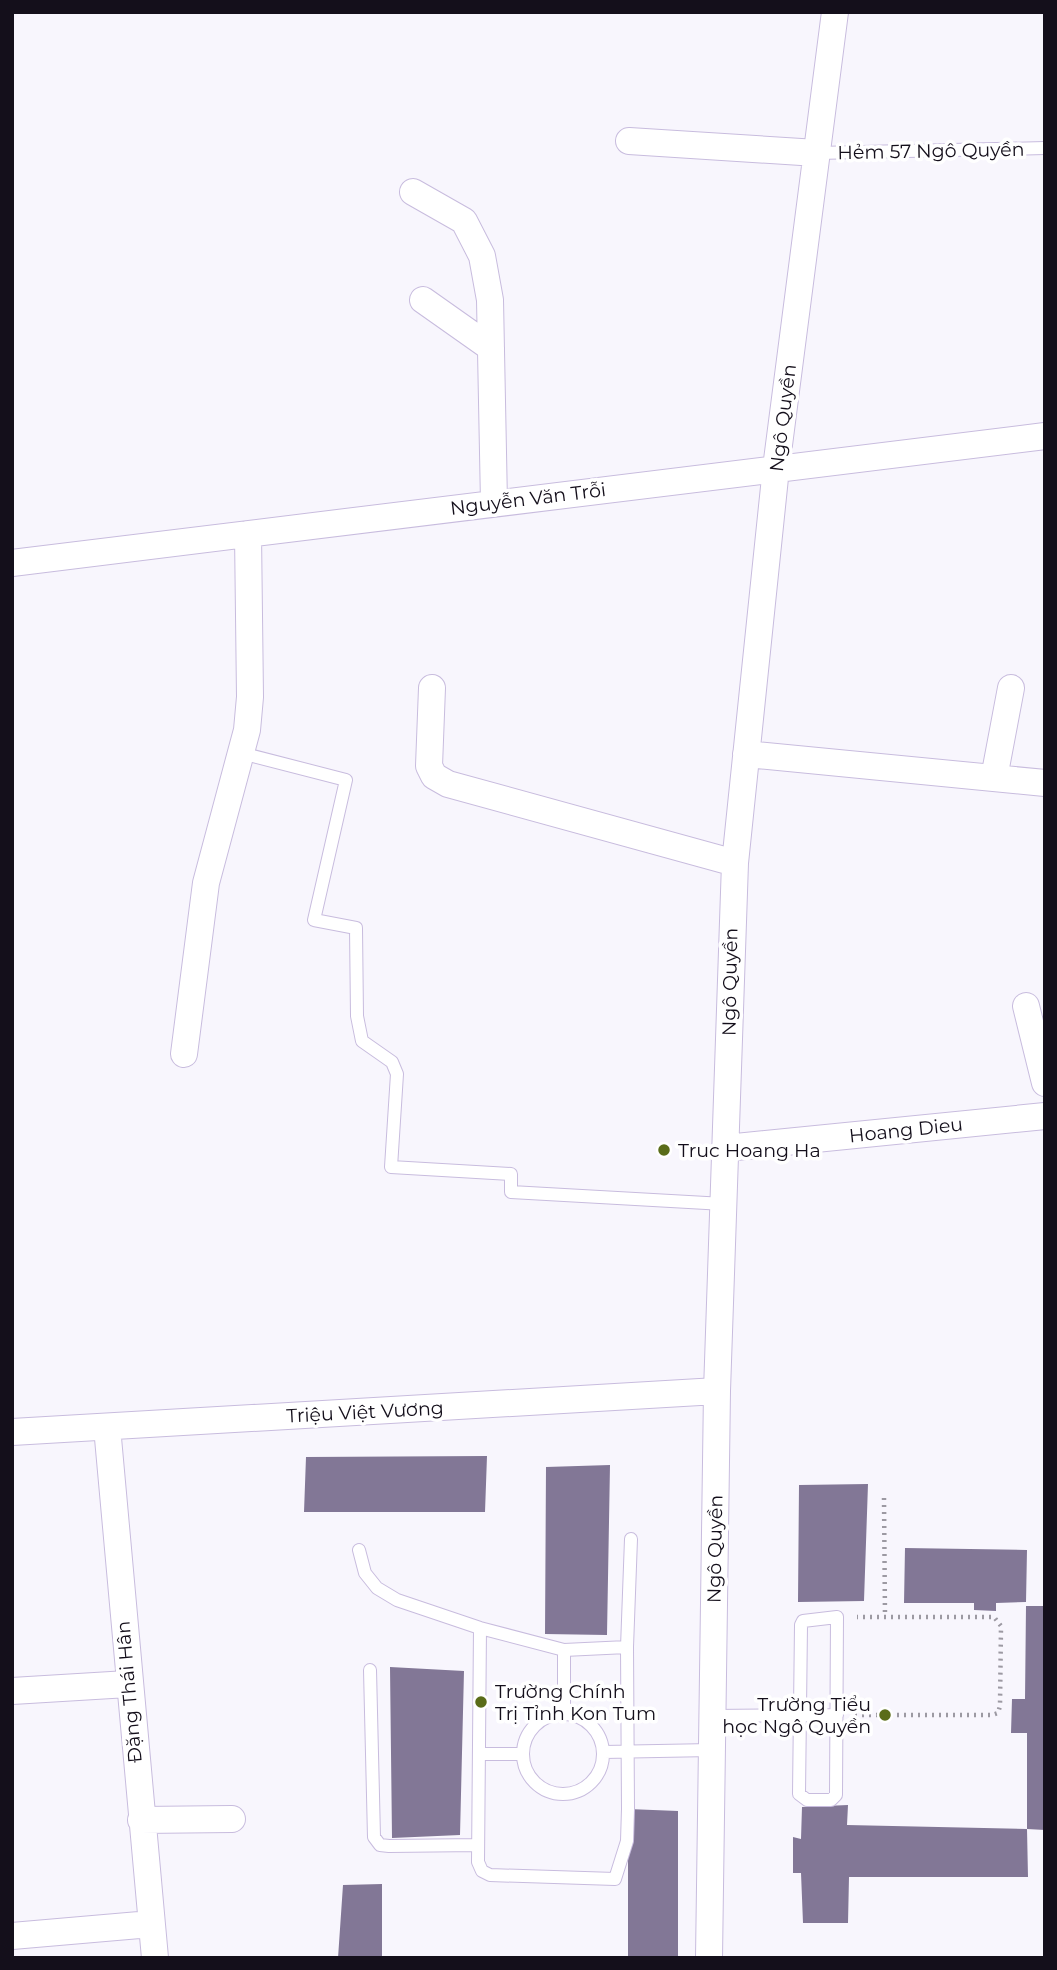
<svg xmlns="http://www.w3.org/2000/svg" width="1057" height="1970" viewBox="0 0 1057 1970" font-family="Montserrat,sans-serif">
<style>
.building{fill:#827796}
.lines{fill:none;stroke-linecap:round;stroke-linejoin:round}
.lane-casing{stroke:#c8bcde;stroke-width:14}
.street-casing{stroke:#c8bcde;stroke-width:28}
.path{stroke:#9c99a2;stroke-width:4.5;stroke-dasharray:2 5;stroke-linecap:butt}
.lane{stroke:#fff;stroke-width:12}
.street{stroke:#fff;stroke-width:26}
.poi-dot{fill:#5a6c19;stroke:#fff;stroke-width:2.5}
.labels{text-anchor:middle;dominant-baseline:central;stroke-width:7;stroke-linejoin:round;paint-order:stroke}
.street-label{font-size:19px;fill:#140f1b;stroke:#fff}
.poi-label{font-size:19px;fill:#140f1b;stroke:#fff;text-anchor:start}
</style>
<rect width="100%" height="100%" fill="#f8f6fd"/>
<path class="building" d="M487,1456L485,1512H304L306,1457Z
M610,1465L607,1635L545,1634L546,1467Z
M868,1484L864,1601L798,1602L799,1485Z
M905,1548L1027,1550L1026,1602L996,1603V1611L974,1610V1603H904Z
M1026,1606H1045V1830L1027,1829L1028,1877H849L848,1923H803L801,1873H793V1837L801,1839L802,1807L848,1805L847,1825L1027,1829V1733H1011L1012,1699H1025Z
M390,1667L464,1671L460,1835L392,1838Z
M628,1809L678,1811V1958H628Z
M382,1884V1958H338L343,1885Z"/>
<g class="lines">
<defs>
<path id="lane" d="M817,153L1045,148
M241,753L346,780L314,920L356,928L357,1016L362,1041L392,1062L397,1074L391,1167L511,1174V1192L724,1204
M359,1550L365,1573L377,1588L397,1600L480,1628L564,1650L627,1647
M837,1617L836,1795L831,1800H807L799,1794L801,1625L803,1621Z
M480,1628L478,1862L482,1871L490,1875L615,1879L627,1841L628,1809L627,1647L631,1539
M564,1650V1714
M370,1670L374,1837L380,1845L389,1846L478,1845
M523 1754a40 40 0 1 1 80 0a40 40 0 1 1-80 0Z
M712,1716L837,1715
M604,1752L712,1750
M479,1754H523"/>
<path id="street" d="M629,141L817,153
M413,192L464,221L482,256L490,300L494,503
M423,300L491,348
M12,563L1045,436
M432,688L429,766L434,776L448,784L735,863
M746,754L1045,783
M994,778L1011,688
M1026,1006L1045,1083
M184,1054L206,883L247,730L250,697L248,534
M726,1148L1045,1116
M107,1427L155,1958
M12,1432L717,1391
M12,1691L128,1684
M141,1820L232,1819
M12,1936L151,1924
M709,1958L717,1391L735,863L776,468L835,12"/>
</defs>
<use href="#lane" class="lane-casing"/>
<use href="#street" class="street-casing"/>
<path class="path" d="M884,1498L885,1617
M855,1715H992L998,1713L1000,1706L1001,1626L994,1617H857"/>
<use href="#lane" class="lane"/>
<use href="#street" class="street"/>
</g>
<g class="poi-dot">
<circle cx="664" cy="1150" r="7"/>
<circle cx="481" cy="1702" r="7"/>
<circle cx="885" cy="1715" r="7"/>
</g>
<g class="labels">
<g class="street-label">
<text transform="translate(931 151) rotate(-1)">Hẻm 57 Ngô Quyền</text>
<text transform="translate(783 418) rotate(-83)">Ngô Quyền</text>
<text transform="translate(528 499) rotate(-7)">Nguyễn Văn Trỗi</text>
<text transform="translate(730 982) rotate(-89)">Ngô Quyền</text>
<text transform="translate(906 1130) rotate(-6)">Hoang Dieu</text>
<text transform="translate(365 1412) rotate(-3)">Triệu Việt Vương</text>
<text transform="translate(715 1549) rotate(-89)">Ngô Quyền</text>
<text transform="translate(129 1692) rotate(-95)">Đặng Thái Hân</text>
</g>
<g class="poi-label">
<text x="678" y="1150">Truc Hoang Ha</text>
<text x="495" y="1691">Trường Chính<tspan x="495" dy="22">Trị Tỉnh Kon Tum</tspan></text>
<text x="871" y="1704" text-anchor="end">Trường Tiểu<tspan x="871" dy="22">học Ngô Quyền</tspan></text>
</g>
</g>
<rect width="1057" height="1970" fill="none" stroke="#140f1b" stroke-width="28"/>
</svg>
